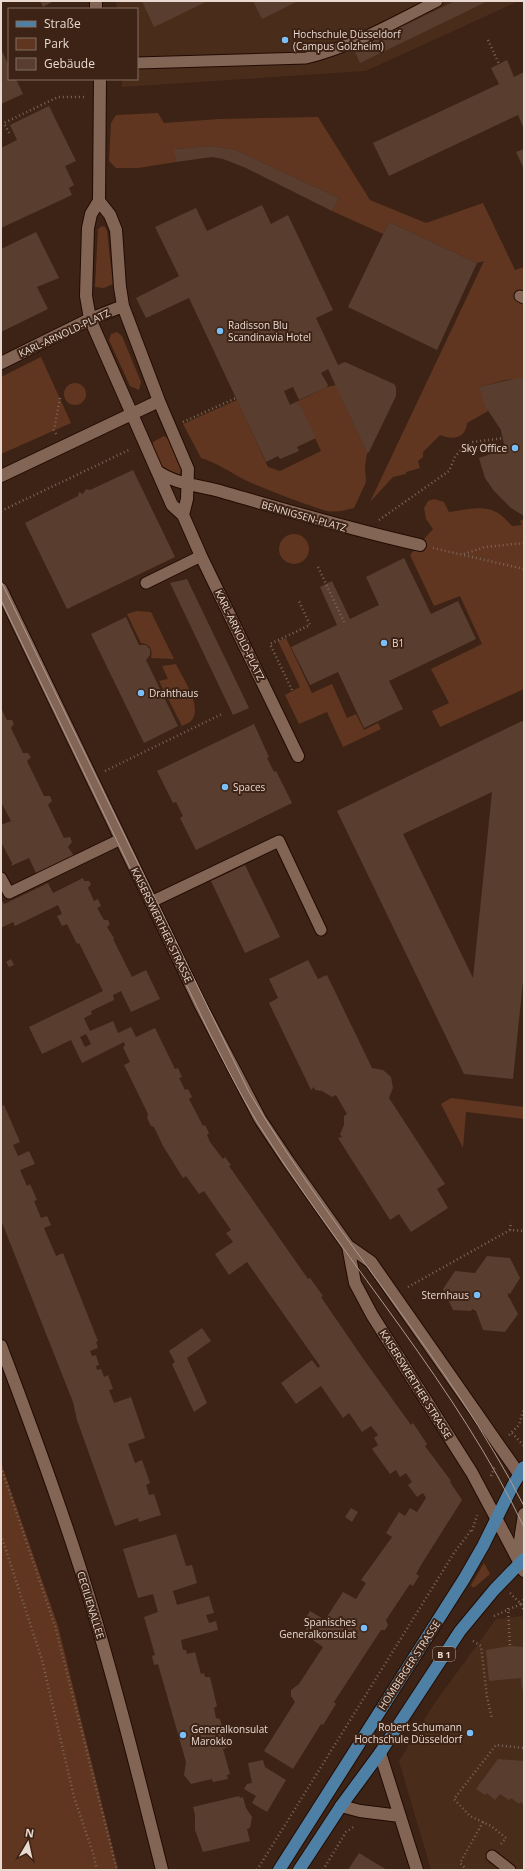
<svg xmlns="http://www.w3.org/2000/svg" width="525" height="1871" viewBox="0 0 525 1871" font-family="'Open Sans',sans-serif">
<style>
.built{fill:#4a2c1b}
.green{fill:#603620}
.building{fill:#593e30;fill-rule:evenodd}
.lines{fill:none;stroke-linecap:round;stroke-linejoin:round}
.service-casing{stroke:#220b02;stroke-width:13}
.minor-casing{stroke:#220b02;stroke-width:14}
.tertiary-casing{stroke:#220b02;stroke-width:14}
.secondary-casing{stroke:#220b02;stroke-width:14}
.primary-casing{stroke:#220b02;stroke-width:14}
.path{stroke:#7c665a;stroke-width:2.5;stroke-dasharray:1 3;stroke-linecap:butt}
.service{stroke:#836556;stroke-width:11}
.minor{stroke:#836556;stroke-width:12}
.tertiary{stroke:#836556;stroke-width:12}
.secondary{stroke:#836556;stroke-width:12}
.primary{stroke:#4e80a6;stroke-width:12}
.tram{stroke:#ad9a90;stroke-width:1}
.poi-dot{fill:#7abff8;stroke:#3c2315;stroke-width:1.5}
.labels{text-anchor:middle;dominant-baseline:central;stroke-width:4;stroke-linejoin:round;paint-order:stroke}
.shield{fill:#3c2315;stroke:#b6a299;stroke-width:1}
.shield-label{font-size:9px;font-weight:bold;fill:#ead9d1}
.poi-label{font-size:10px;fill:#ead9d1;stroke:#3c2315;text-anchor:start}
.street-label{font-size:10px;fill:#ead9d1;stroke:#3c2315}
</style>
<rect width="100%" height="100%" fill="#3c2315"/>
<path class="built" d="M116,1H519L366,71L122,87V79H137V9H117Z
M522,1616L524,1622V1870H431L399,1761L434,1704L496,1619Z"/>
<path class="green" d="M158,113L164,123L219,119L318,117L370,200L426,223L483,203L515,270L524,267V378L506,380L479,387L488,411L467,423C466,439 452,440 440,435L423,452V457L418,461L420,468L406,472V474L393,477L370,502L484,261L477,263L389,222L383,234L332,211L339,198L236,150L212,146L175,149L176,162L138,168H116L109,161L111,123L116,115Z
M102,226L105,227L107,231L113,284L104,288L95,287L98,229Z
M117,332L122,336L141,382L139,390L130,386L109,340L111,334Z
M41,357L71,423L1,454V377Z
M64 394a11 11 0 1 1 22 0a11 11 0 1 1-22 0Z
M336,385L367,453L365,466L366,482L354,508C343,511 334,513 323,510C297,501 270,491 245,480C230,472 217,463 201,458L183,424L237,400L268,467L280,471L321,451L298,401L327,387Z
M164,436L170,439L181,469L180,474L170,478C159,472 153,454 153,442Z
M434,499L444,502L449,512C464,510 484,504 498,513C503,516 508,522 512,526L522,525L520,521L524,519V689L440,727L432,711L449,703L431,669L482,644L460,596L434,606L410,555L433,529L426,519L424,508L428,501Z
M279 549a15 15 0 1 1 30 0a15 15 0 1 1-30 0Z
M137,611L151,612L174,659L151,658C153,649 150,644 141,643L127,614Z
M286,638L312,693L332,684L347,718L356,714L364,730L378,723L381,729L343,747L327,712L299,724L285,695L300,687L278,641Z
M176,664C182,677 205,709 190,722C188,723 184,725 182,726L159,681L168,679L162,666Z
M451,1098L524,1107V1119L466,1112L463,1148L441,1104Z
M1,1463L58,1626L118,1870H1Z
M484,1563L490,1574L475,1587H472L471,1585Z"/>
<path class="building" d="M40,1H51L52,2L43,7Z
M142,1H208L154,27Z
M253,1H298L262,19Z
M455,1H488L360,63L354,50Z
M1,49L9,66V79H16L23,94L1,104Z
M507,60L514,77L524,72V129L518,115L389,176L373,143L499,84L491,68Z
M49,106L76,161L65,166L74,185L69,188L72,195L1,228V148L17,140L10,125Z
M212,146L236,150L339,198L332,211L246,168L223,159L212,157L176,162L174,149Z
M524,149V169L516,152Z
M262,205L271,224L288,215L333,310L316,318L338,365L345,362L394,384L396,387V396L369,452L367,453L328,369L321,373L328,385L327,387L299,400L293,387L284,391L290,405L298,401L316,438L297,447L299,451L280,459L278,456L266,462L189,298L146,318L136,298L179,276L155,227L196,208L207,231Z
M389,222L477,263L437,350L348,307Z
M36,232L59,278L37,287L48,309L1,332V249Z
M518,378H524V516L511,508L494,491L485,478L479,458L505,449L501,430L485,406L479,387Z
M133,470L175,557L67,609L25,523L78,496L79,492L83,494L86,489L90,490Z
M404,558L431,614L458,601L476,639L389,681L403,709L364,728L338,672L310,685L291,647L337,625L320,587L332,581L350,619L379,605L366,577Z
M187,579L249,708L233,715L170,583Z
M126,617L139,645H146L150,649V655L146,660L178,726L144,743L91,634Z
M1,708L7,720H12L14,724L11,728L23,753H28L31,757L27,761L44,796H50L52,801L48,805L64,838L70,837L72,842L68,847L74,856L37,875L29,858L11,866L12,863L1,842V825L11,821L1,802Z
M522,721L524,724V971L513,1079L464,1074L337,811ZM492,792L473,978L403,834Z
M254,724L269,757L267,758L274,772L276,771L292,803L196,850L180,818L183,816L176,802L173,803L157,771Z
M245,865L280,937L245,953L211,881Z
M83,878L84,881H89L91,884L88,888L94,901L98,899L101,906L97,908L104,920H108L110,924L107,927L114,938L113,939L132,977L146,970L160,999L131,1012L121,991L113,995L114,1000L91,1011L92,1014L84,1018L90,1031L113,1021L118,1033L131,1027L136,1037L155,1028L175,1069L178,1068L182,1077L179,1078L185,1090L188,1089L192,1097L189,1099L203,1126L205,1125L209,1133L207,1135L210,1142L223,1159L225,1157L231,1165L229,1166L308,1279L310,1278L323,1296L321,1297L362,1357L411,1425L413,1423L427,1444L425,1446L451,1481L450,1482L462,1500L421,1565L416,1574L419,1576L413,1586L410,1584L386,1620L388,1625L385,1630H381L334,1702L336,1704L323,1725L321,1724L293,1769L264,1751L295,1702L291,1696V1690L299,1684L323,1647L304,1634L308,1624L304,1621L310,1611L325,1620L343,1592L356,1599L366,1583L361,1580L392,1537L386,1533L399,1512L405,1516L410,1508L417,1512L426,1498L423,1493L417,1497L408,1485L412,1482L406,1473L400,1477L396,1470L390,1474L372,1449L378,1445L374,1438L378,1435L371,1426L362,1432L349,1413L343,1418L321,1386L296,1404L281,1383L312,1360L318,1368L320,1366L247,1262L229,1275L215,1254L233,1242L226,1233L231,1230L204,1191L199,1194L186,1176L183,1178L163,1146L154,1127L151,1126L147,1118L148,1114L124,1065L130,1062L123,1047L125,1046L124,1042L82,1063L71,1040L42,1054L29,1027L103,991L79,943L77,944L67,924L62,926L57,916L62,914L58,905L15,926L13,922L1,928V899L4,904L48,883L53,893ZM86,1034L91,1044L85,1047L80,1037Z
M11,959L14,965L9,967L6,962Z
M308,960L318,979L327,975L372,1068L383,1070L391,1077L393,1088L389,1098L445,1184L437,1189L448,1208L411,1232L399,1214L390,1220L338,1138L342,1137L340,1134L344,1125V1116L347,1114L336,1095L332,1097L322,1091L315,1090L314,1087L311,1090L269,1003L278,998L269,979Z
M4,1105L20,1142L13,1145L18,1156L29,1151L35,1164L20,1170L27,1186L30,1184L37,1200L34,1201L41,1218L47,1216L51,1225L44,1228L56,1256L63,1253L98,1341L96,1342L98,1348L90,1351L92,1356L96,1355L99,1365L96,1366L97,1370L101,1369L104,1377L108,1375L113,1389L109,1390L114,1403L131,1397L145,1438L128,1444L135,1463L142,1460L150,1483L146,1485L149,1495L154,1494L161,1515L139,1522L138,1518L115,1526L77,1420L73,1402L1,1220V1106Z
M487,1256L510,1258L520,1278L510,1294L508,1293V1297H509L518,1314L505,1332L483,1330L476,1311L472,1309L471,1311L453,1310L443,1289L455,1271L475,1273Z
M202,1328L211,1341L187,1358L207,1403L194,1412L172,1364L175,1362L169,1351Z
M351,1508L358,1512L352,1522L345,1517Z
M176,1534L186,1566L192,1565L197,1583L173,1591L177,1605L209,1596L214,1613L206,1615L209,1623L216,1621L218,1630L181,1640L183,1650H186L187,1654L195,1652L201,1674L204,1673L205,1677H210L217,1706L214,1708L216,1718L220,1719L228,1747L223,1749L230,1774L227,1775L228,1779L213,1782L212,1779L191,1784L184,1775L186,1762L158,1664L154,1665L152,1656L155,1655L144,1617L158,1612L153,1594L138,1598L123,1549Z
M510,1646L524,1647V1689H522L521,1678L489,1681L486,1650Z
M498,1759L524,1761V1805L520,1802L519,1804L511,1798L509,1800L500,1794L495,1800L487,1793L485,1795L476,1789Z
M263,1760L265,1767L286,1780L267,1812L252,1803L256,1796L244,1789L247,1784L252,1783L248,1763Z
M239,1796L240,1798L243,1797L246,1808L252,1817L250,1828L247,1829L250,1841L203,1852L195,1830V1815L193,1807Z
M359,1853L387,1870H348Z"/>
<g class="lines">
<defs>
<path id="service" d="M137,63L306,58C352,47 395,22 437,1
M520,296L524,298
M146,583L201,556
M1,878L9,893L121,839
M151,902L279,841L321,930
M492,1856L510,1870"/>
<path id="minor" d="M96,1V9
M100,79L99,201L91,214L88,228L86,296L90,319L172,505L183,515L201,556L298,756
M99,201L110,215L116,230L120,287L123,306L159,401L188,469L187,499L183,515
M1,363L90,319L123,306
M157,471C176,485 201,485 223,492C289,511 353,530 420,545
M1,476L159,401
M380,1753L417,1870
M341,1806L360,1811L400,1816"/>
<path id="tertiary" d="M1,589L200,1004L260,1119L288,1161L348,1246L371,1262L519,1474
M348,1246L355,1283L372,1315L472,1473L496,1518
M1,1346C29,1420 57,1495 81,1571C112,1670 137,1770 162,1870"/>
<path id="secondary" d="M496,1518L524,1571
M520,1560V1541L524,1514"/>
<path id="primary" d="M279,1870L464,1579L483,1546L513,1485L524,1467
M299,1870L341,1806L380,1753L460,1631L494,1590L524,1559"/>
</defs>
<use href="#service" class="service-casing"/>
<use href="#minor" class="minor-casing"/>
<use href="#tertiary" class="tertiary-casing"/>
<use href="#secondary" class="secondary-casing"/>
<use href="#primary" class="primary-casing"/>
<path class="path" d="M488,40L499,64
M9,133L4,123L58,97H86
M183,422L236,398
M56,434L54,430L60,398
M1,511L131,449
M379,520L449,471L455,457L464,446L473,442L504,438
M433,548L524,569
M464,554L485,547L524,543
M318,567L344,622
M292,690L270,644L310,625L298,599
M105,771L222,714
M510,1230L511,1222
M408,1287L510,1230L524,1231
M512,1433L524,1446
M509,1435L519,1425L524,1408
M1,1467L55,1626L117,1870
M491,1476L495,1466
M472,1531L477,1515
M1,1535L42,1660L74,1797L93,1853L97,1870
M510,1593L521,1604L524,1611
M521,1604L524,1599
M508,1608L510,1646
M494,1616L521,1604
M473,1641L481,1646L487,1697L492,1719
M501,1844L506,1838L491,1826L470,1816L454,1799L496,1745L524,1748
M257,1870L454,1553L472,1529
M323,1870L346,1832L355,1826
M467,1870L460,1863L483,1822"/>
<use href="#service" class="service"/>
<use href="#minor" class="minor"/>
<use href="#tertiary" class="tertiary"/>
<use href="#secondary" class="secondary"/>
<use href="#primary" class="primary"/>
<path class="tram" d="M1,581L249,1092C333,1235 448,1358 524,1506
M1,600L211,1036C228,1070 245,1104 266,1136C350,1268 456,1385 524,1527"/>
</g>
<g class="poi-dot">
<circle cx="285" cy="40" r="4"/>
<circle cx="220" cy="331" r="4"/>
<circle cx="515" cy="448" r="4"/>
<circle cx="384" cy="643" r="4"/>
<circle cx="141" cy="693" r="4"/>
<circle cx="225" cy="787" r="4"/>
<circle cx="477" cy="1295" r="4"/>
<circle cx="364" cy="1628" r="4"/>
<circle cx="470" cy="1733" r="4"/>
<circle cx="183" cy="1735" r="4"/>
</g>
<g class="labels">
<rect class="shield" x="433" y="1647" width="22" height="14" rx="3"/>
<g class="shield-label">
<text x="444" y="1654">B 1</text>
</g>
<g class="poi-label">
<text x="293" y="34">Hochschule Düsseldorf<tspan x="293" dy="12">(Campus Golzheim)</tspan></text>
<text x="228" y="325">Radisson Blu<tspan x="228" dy="12">Scandinavia Hotel</tspan></text>
<text x="507" y="448" text-anchor="end">Sky Office</text>
<text x="392" y="643">B1</text>
<text x="149" y="693">Drahthaus</text>
<text x="233" y="787">Spaces</text>
<text x="469" y="1295" text-anchor="end">Sternhaus</text>
<text x="356" y="1622" text-anchor="end">Spanisches<tspan x="356" dy="12">Generalkonsulat</tspan></text>
<text x="462" y="1727" text-anchor="end">Robert Schumann<tspan x="462" dy="12">Hochschule Düsseldorf</tspan></text>
<text x="191" y="1729">Generalkonsulat<tspan x="191" dy="12">Marokko</tspan></text>
</g>
<g class="street-label">
<text transform="translate(64 333) rotate(-25)">KARL-ARNOLD-PLATZ</text>
<text transform="translate(304 516) rotate(16)">BENNIGSEN-PLATZ</text>
<text transform="translate(240 635) rotate(64)">KARL-ARNOLD-PLATZ</text>
<text transform="translate(162 925) rotate(64)">KAISERSWERTHER STRASSE</text>
<text transform="translate(416 1384) rotate(58)">KAISERSWERTHER STRASSE</text>
<text transform="translate(91 1605) rotate(73)">CECILIENALLEE</text>
<text transform="translate(409 1665) rotate(-57)">HOMBERGER STRASSE</text>
</g>
</g>
<rect width="525" height="1871" fill="none" stroke="#ead9d1" stroke-width="4"/>
<rect x="8" y="8" width="130" height="72" fill="#3c2315" stroke="#826c60"/>
<rect x="16" y="21" width="20" height="6" fill="#4e80a6" stroke="#826c60"/>
<text x="44" y="28" font-size="12" fill="#ead9d1">Straße</text>
<rect x="16" y="38" width="20" height="12" fill="#603620" stroke="#826c60"/>
<text x="44" y="48" font-size="12" fill="#ead9d1">Park</text>
<rect x="16" y="58" width="20" height="12" fill="#593e30" stroke="#826c60"/>
<text x="44" y="68" font-size="12" fill="#ead9d1">Gebäude</text>
<g transform="translate(28 1843) rotate(9)" stroke="#3c2315" stroke-width="3" paint-order="stroke">
<path d="M0-3L7 15L0 10L-7 15Z" fill="#ead9d1"/>
<text y="-6" font-size="11" font-weight="bold" text-anchor="middle" fill="#ead9d1">N</text>
</g>
</svg>
